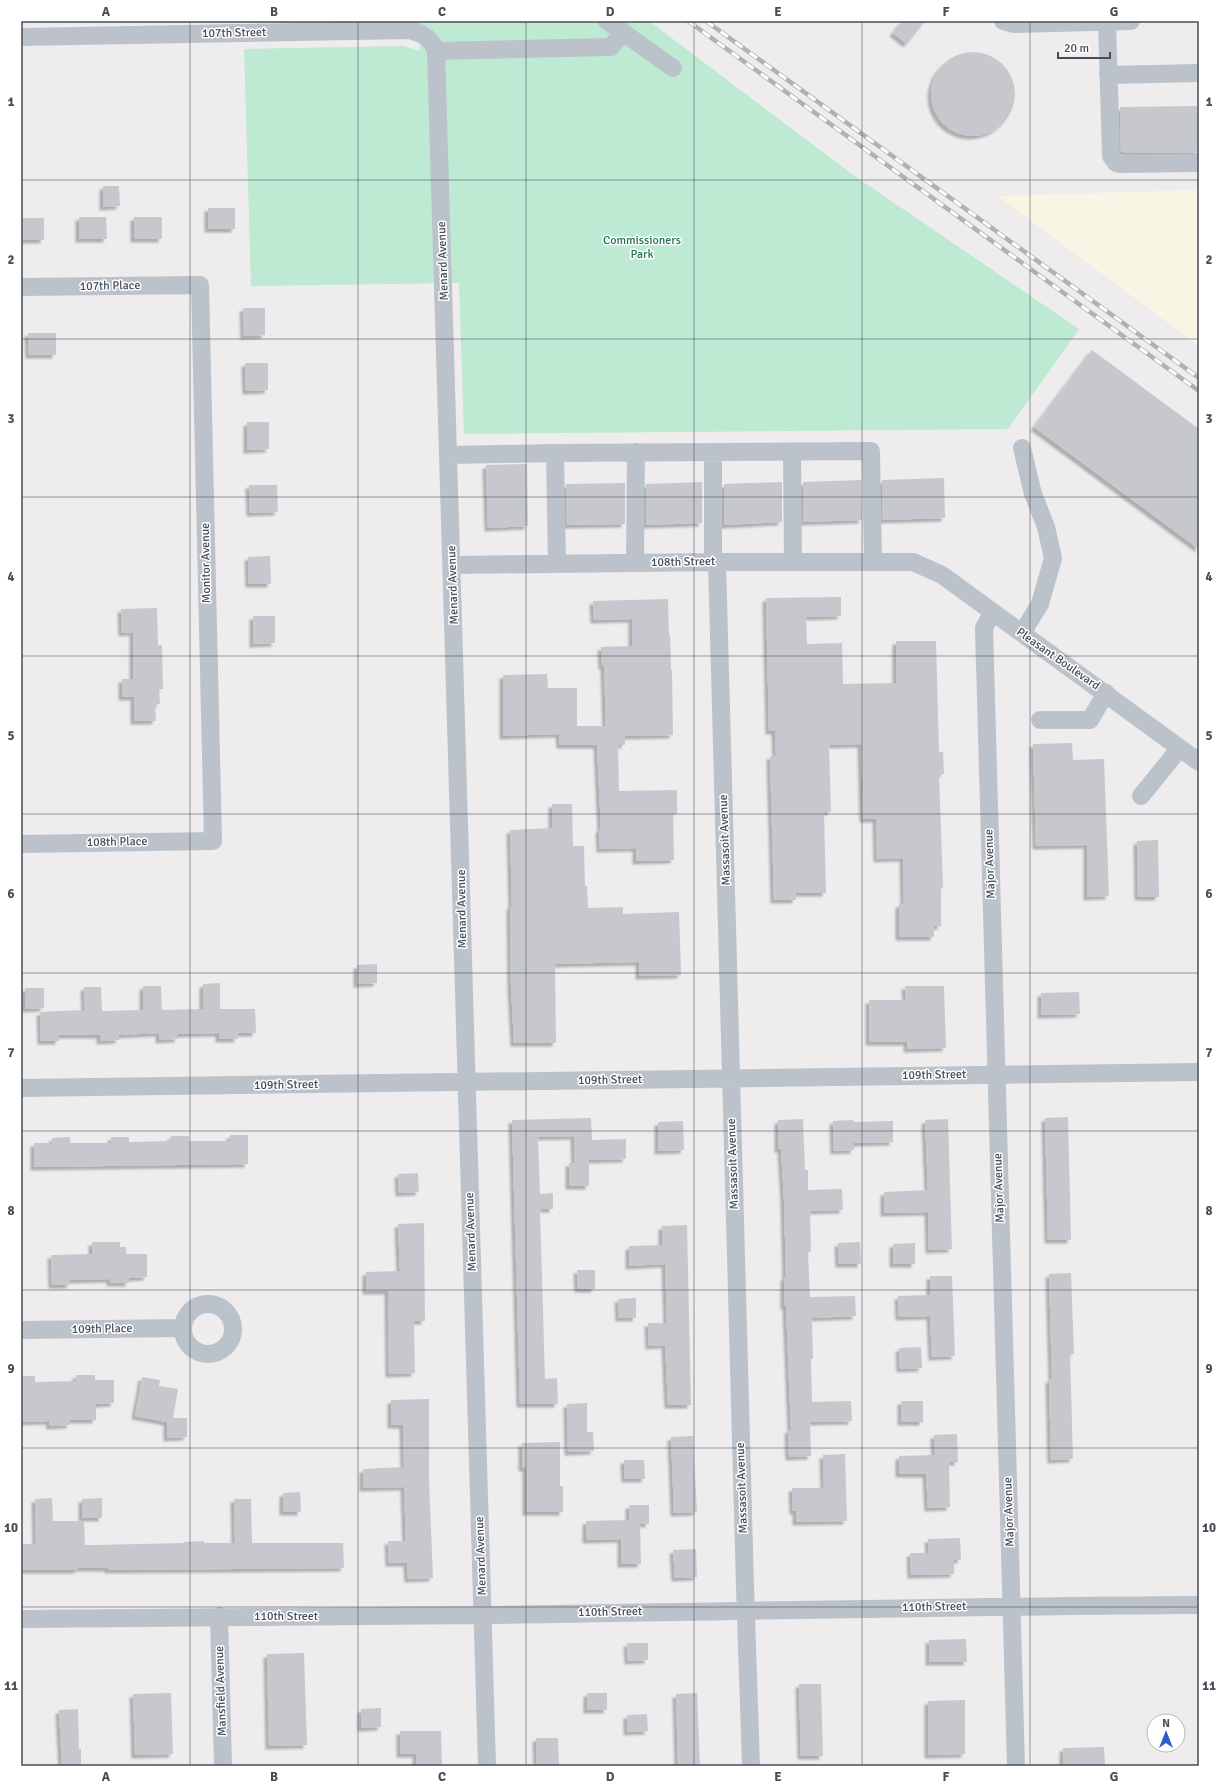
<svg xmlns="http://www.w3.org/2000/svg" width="1220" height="1787" viewBox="0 0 1220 1787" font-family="Signika,sans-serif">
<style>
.commercial{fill:#f9f5e5}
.green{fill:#bee9d3}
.building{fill:#c7c8ce;filter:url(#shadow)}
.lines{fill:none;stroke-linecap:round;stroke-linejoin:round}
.minor{stroke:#bbc2ca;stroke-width:18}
.rail-casing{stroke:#afb1b6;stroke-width:4.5}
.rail{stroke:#fff;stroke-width:3;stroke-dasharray:9;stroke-linecap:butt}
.grid{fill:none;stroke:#464d57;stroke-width:1;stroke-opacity:0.55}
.labels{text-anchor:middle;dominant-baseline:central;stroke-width:3;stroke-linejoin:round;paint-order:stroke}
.street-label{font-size:12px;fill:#464d57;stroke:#fff}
.park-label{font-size:12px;fill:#1f7051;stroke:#fff}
.neatline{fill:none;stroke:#464d57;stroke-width:1.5}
.grid-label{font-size:13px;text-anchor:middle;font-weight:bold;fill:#464d57}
</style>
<defs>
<filter id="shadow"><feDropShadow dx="-3.5" dy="3.5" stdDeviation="1" flood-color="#0004"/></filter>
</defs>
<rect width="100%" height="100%" fill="#eeecec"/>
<path class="commercial" d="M1199,190V346L998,196L1092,193Z"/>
<path class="green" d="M419,21H649L856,177L1079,329L1008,429L464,434L459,283L251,286L244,49L403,46L420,51Z"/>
<path class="building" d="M902,21H925L907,44L893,33Z
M931 94a42 42 0 1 1 84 0a42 42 0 1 1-84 0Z
M1198,106L1199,151L1193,153L1121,152L1120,107Z
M103,186H119L120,206L103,207Z
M208,208H235V229H208Z
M79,217H106L107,239H79Z
M134,217H162V239H134Z
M21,218H44V240H21Z
M243,308H265V335L244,336Z
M28,333H56V355H29Z
M1092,350L1199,429V549L1034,427Z
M245,363H268V390L246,391Z
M247,422H269V449L247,450Z
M527,464L528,526L488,528L486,465Z
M944,478L945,518L883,520L882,480Z
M861,480L862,520L803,522V482Z
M702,482V523L646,525V484Z
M782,482V522L724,525V484Z
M625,483V524L567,525L566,484Z
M249,485H277L278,512L250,513Z
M270,556L271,584H249L248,557Z
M841,597V616L806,617L807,644L842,643L843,684L896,683V641H936L939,752H943L944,774H939L943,888H941V926H934V937H899V904H904L903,858L877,859L876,819H863L861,744L829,745L831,812H824L826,893H796V900H774L770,756H776L775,731H769L766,598Z
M668,599L669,635H670L671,670H672L673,735L625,736V745H618L619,791L677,790V814H673L674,860L636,861V848L600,849L599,829H601L597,745H560L559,734L503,736V675L547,674L548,688H577V726H606L604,666H602L601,647L632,646V619L594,620L593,601Z
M157,608L158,645H162L163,689H159L160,704H155L156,721H134V697H122V679H133V632L122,633L121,609Z
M253,616H275V643L253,644Z
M1072,743L1073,760L1104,759L1109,896L1087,897V845L1036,846L1033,744Z
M552,804H572L573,846H584L585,886H587L588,908L623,907V914L679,912L681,975L639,976V962L555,964L556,1043H514L511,986L510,906H512L510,830L552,828Z
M1158,840L1159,897H1138L1137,841Z
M377,964V983L357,984V965Z
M220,983V1009H255L256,1033H237L238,1039H219V1033L178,1034V1039L159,1040V1033L119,1035V1040L100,1041V1035H59V1041H41L40,1012L85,1010L84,987H101L102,1011L143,1010V986H161L162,1010L203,1009V984Z
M905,986H944L946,1048L907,1049V1042H869V1000H906Z
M25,988H44V1008L25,1009Z
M1079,992L1080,1014L1041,1015V993Z
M1068,1117L1071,1240H1048L1045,1118Z
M591,1118L592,1140L626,1139V1159L589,1160V1186H569V1163H575L574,1136L538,1137L540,1194L553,1193V1209H540L545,1379L557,1378L558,1404H520L512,1120Z
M803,1119L805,1170H808V1190L842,1189L843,1210L810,1211L811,1252H808L810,1297L855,1296L856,1316L812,1318L813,1359H811L812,1402L851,1401L852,1421L810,1422L811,1456L789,1457L788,1430H791L786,1306H784V1277H786L784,1200L781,1149H778V1120Z
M948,1119L952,1249L929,1250L928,1212L884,1213V1192L928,1190L925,1120Z
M853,1120L854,1122L893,1121V1142L854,1143V1150L834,1151L833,1121Z
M683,1121L684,1150L658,1151V1122Z
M230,1135H248V1164L34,1167V1143H52V1138L70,1137V1143H111V1137H129V1142L171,1141V1136H189V1141H230Z
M418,1173L419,1192L399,1193L398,1174Z
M424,1223L425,1321H414L415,1373L389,1374L388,1291H366V1272L400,1271L398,1224Z
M687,1225L691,1405H668L665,1345L649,1346L648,1323H667L665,1264L629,1266V1246L662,1245V1226Z
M92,1242H120V1247H126V1254H147V1277L129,1278V1283H110V1279L70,1280V1285H52L51,1255L92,1254Z
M860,1242L861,1264H839L838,1243Z
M915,1243V1264H893V1244Z
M577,1270H595V1289H578Z
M1071,1273L1074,1354H1070L1073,1459L1051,1460L1049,1380L1052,1379L1049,1274Z
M930,1276H952L955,1356L932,1357L930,1316L899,1317L898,1296L930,1295Z
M636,1298V1318H619L618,1299Z
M921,1347L922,1368L900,1369L899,1348Z
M76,1375H95V1380H114V1403L96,1404V1420H70V1425L50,1426L49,1421L21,1422V1376H35V1382L76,1381Z
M142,1377L160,1380L159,1386L178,1389L173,1418H187V1437L167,1438V1422L135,1416Z
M429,1399V1479L433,1578L408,1579L407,1563H389L388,1541H406L404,1487L363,1488V1469L404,1467L403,1425H391V1400Z
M901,1401H923V1422H901Z
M587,1403V1432H593L594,1451L568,1452L567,1404Z
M957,1434L958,1462H949L950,1507L928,1508L926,1474H899V1456L935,1455L934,1435Z
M693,1436L697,1512L674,1513L671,1437Z
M560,1442V1486H563V1512H526V1468H522V1443Z
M845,1454L847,1521L796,1522V1511H793L792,1488H824L823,1455Z
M624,1460H644L645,1479H625Z
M300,1492L301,1512H283V1493Z
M52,1498L53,1521H84L85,1545H95L184,1543V1542L204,1541V1543H235L234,1499H251L252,1543H343L344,1568L108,1570V1568H78V1570H21V1544H36L35,1499Z
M102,1498V1518H82V1499Z
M629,1505H649V1524H640L641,1564H621V1539L586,1540V1521L629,1520Z
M960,1538L961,1560H954V1574L911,1575L910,1553H929L928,1539Z
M696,1549L697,1577L675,1578L673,1550Z
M966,1639L967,1662H929V1640Z
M627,1643H648V1660L628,1661Z
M304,1653L307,1745L269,1746L267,1654Z
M799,1684H821L823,1756H801Z
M171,1693L173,1754L135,1755L133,1694Z
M587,1693H607V1710H587Z
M697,1693L700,1766H678L676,1694Z
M965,1700V1754L928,1755V1701Z
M381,1708V1727L361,1728V1709Z
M78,1709L79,1749H81V1766H62L59,1710Z
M647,1714L648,1731L627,1732V1715Z
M400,1731H441L442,1766H416V1754H400Z
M536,1738H558L559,1766H537Z
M1104,1747L1105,1765L1063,1766V1748Z"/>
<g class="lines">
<path class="minor" d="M607,21L673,68
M1003,21L1013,24L1131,21
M1107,22L1111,156L1116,163L1120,164L1196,163L1199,161
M21,37L410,30C424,34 431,38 436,51L487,1766
M436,51L611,47L623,32
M1108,75L1199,73
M21,287L200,285L213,841L21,844
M713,452V562
M792,452L793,562
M450,455L555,453
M717,562L745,1586L751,1766
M635,563L636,452
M557,564L555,453L871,451L873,562
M453,565L717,562H913L942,575L1199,762
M993,612L984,628L1016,1766
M1022,633L1040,604L1053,558L1046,527L1033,494L1022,448
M1040,720H1090L1106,693
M1141,796L1180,748
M21,1088L1199,1072
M183 1329a25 25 0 1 1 50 0a25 25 0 1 1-50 0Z
M21,1330L182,1328
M219,1616L223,1766
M21,1619C175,1617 329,1616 483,1615C722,1612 960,1606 1199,1605"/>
<defs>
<path id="rail" d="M688,21L1199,391
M706,21L1199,378"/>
</defs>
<use href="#rail" class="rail-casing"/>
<use href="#rail" class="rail"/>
</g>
<path class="grid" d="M190,21V1766M358,21V1766M526,21V1766M694,21V1766M862,21V1766M1030,21V1766M21,180H1199M21,339H1199M21,497H1199M21,656H1199M21,814H1199M21,973H1199M21,1131H1199M21,1290H1199M21,1448H1199M21,1607H1199"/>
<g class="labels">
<g class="street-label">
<text transform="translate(234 33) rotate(-1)">107th Street</text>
<text transform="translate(443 261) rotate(-92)">Menard Avenue</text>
<text transform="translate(110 286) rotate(-1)">107th Place</text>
<text transform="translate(683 562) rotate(-1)">108th Street</text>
<text transform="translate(206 563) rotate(-91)">Monitor Avenue</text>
<text transform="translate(453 585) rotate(-92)">Menard Avenue</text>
<text transform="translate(1058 659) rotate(35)">Pleasant Boulevard</text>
<text transform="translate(725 840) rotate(-92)">Massasoit Avenue</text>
<text transform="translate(117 842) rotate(-1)">108th Place</text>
<text transform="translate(990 864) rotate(-92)">Major Avenue</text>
<text transform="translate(462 909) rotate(-91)">Menard Avenue</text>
<text transform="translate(934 1075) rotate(-1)">109th Street</text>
<text transform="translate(610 1080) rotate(-1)">109th Street</text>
<text transform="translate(286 1085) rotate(-1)">109th Street</text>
<text transform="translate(733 1164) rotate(-92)">Massasoit Avenue</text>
<text transform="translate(999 1188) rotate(-92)">Major Avenue</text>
<text transform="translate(471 1232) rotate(-92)">Menard Avenue</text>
<text transform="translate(102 1329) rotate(-1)">109th Place</text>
<text transform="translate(742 1488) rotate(-92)">Massasoit Avenue</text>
<text transform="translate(1009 1512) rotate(-92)">Major Avenue</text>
<text transform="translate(481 1556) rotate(-92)">Menard Avenue</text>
<text transform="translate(934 1607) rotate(-1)">110th Street</text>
<text transform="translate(610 1612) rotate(-1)">110th Street</text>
<text x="286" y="1616">110th Street</text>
<text transform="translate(221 1691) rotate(-92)">Mansfield Avenue</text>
</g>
<g class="park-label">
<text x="642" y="240">Commissioners<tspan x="642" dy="14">Park</tspan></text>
</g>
</g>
<rect width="1220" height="1787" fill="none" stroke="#ffffff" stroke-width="44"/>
<g transform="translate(1166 1733)"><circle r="19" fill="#ffffff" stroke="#b5b8bc"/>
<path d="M0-3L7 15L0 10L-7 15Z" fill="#2b5fca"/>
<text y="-6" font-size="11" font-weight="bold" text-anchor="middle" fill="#464d57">N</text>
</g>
<path d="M1058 52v6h52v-6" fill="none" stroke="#464d57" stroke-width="2"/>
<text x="1064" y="52" font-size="12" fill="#464d57" stroke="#ffffff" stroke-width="3" paint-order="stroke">20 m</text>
<rect x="22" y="22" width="1176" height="1743" class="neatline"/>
<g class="grid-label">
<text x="106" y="16">A</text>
<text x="274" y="16">B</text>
<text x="442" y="16">C</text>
<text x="610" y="16">D</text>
<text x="778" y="16">E</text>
<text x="946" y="16">F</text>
<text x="1114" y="16">G</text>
<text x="11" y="106">1</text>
<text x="1209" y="106">1</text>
<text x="11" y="264">2</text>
<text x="1209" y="264">2</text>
<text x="11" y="423">3</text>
<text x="1209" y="423">3</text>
<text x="11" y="581">4</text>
<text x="1209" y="581">4</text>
<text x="11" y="740">5</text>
<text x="1209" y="740">5</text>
<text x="11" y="898">6</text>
<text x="1209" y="898">6</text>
<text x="11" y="1057">7</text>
<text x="1209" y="1057">7</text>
<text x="11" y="1215">8</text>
<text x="1209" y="1215">8</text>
<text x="11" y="1373">9</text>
<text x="1209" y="1373">9</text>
<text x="11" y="1532">10</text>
<text x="1209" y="1532">10</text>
<text x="11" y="1690">11</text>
<text x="1209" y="1690">11</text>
<text x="106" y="1781">A</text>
<text x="274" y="1781">B</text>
<text x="442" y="1781">C</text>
<text x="610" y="1781">D</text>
<text x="778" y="1781">E</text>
<text x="946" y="1781">F</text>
<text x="1114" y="1781">G</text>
</g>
</svg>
